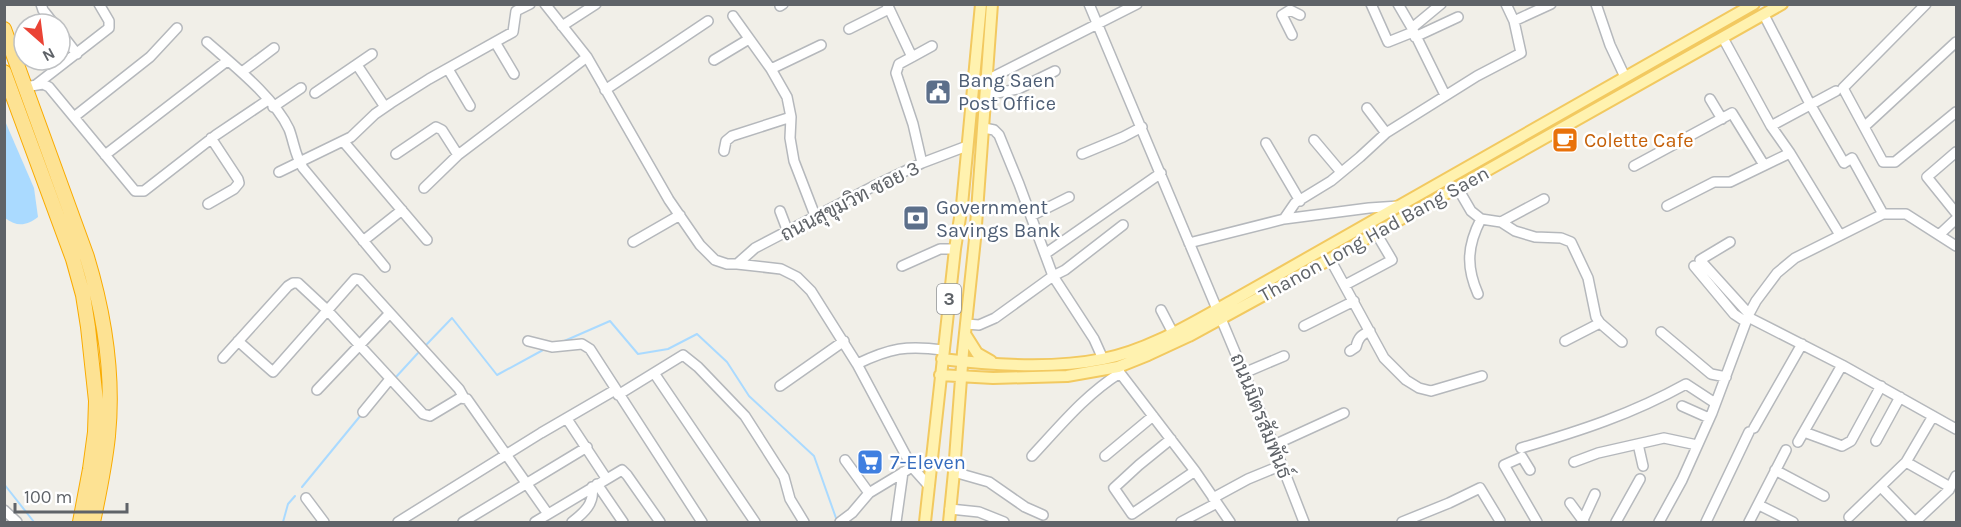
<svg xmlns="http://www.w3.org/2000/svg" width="1961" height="527" viewBox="0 0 1961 527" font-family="Karla,Sarabun,sans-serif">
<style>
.water{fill:#aadaff}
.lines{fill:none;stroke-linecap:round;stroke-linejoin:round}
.stream{stroke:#aadaff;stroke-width:2}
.minor-casing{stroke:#b5b8bc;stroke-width:12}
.major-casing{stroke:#f2c960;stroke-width:14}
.highway-casing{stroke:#f9ab00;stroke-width:16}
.minor{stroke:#fff;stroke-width:9}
.major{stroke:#fff2af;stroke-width:10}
.highway{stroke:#fde293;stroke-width:14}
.labels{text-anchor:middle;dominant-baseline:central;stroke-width:5;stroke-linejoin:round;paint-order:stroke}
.shield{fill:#fff;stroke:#8f9295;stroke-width:1.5}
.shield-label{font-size:18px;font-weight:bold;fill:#5f6368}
.service-label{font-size:20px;fill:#4e5e75;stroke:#fff;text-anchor:start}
.food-label{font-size:20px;fill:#c56008;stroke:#fff;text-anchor:start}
.street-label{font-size:20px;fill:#5f6368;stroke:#fff}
.shop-label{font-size:20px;fill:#366cbe;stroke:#fff;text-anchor:start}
</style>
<rect width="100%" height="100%" fill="#f1efe8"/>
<path class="water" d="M5,121L34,188L38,217C26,226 17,227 5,218Z"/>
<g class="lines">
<path class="stream" d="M562,342L610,321L638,354L668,349L697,334L727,362L749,396L814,456L836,518
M427,344L452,318L497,375L543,350
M396,377L418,353
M4,484L34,522
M302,487L361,415
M283,522L288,504L295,496"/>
<defs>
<path id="minor" d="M41,4L43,10L54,24
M545,4L587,57L669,200L700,245L715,260L727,264H737L781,269L797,277L811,291L857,364L912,467L929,486
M887,4L912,57L899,64L896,73L913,124L922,163
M1089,4L1274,445L1304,522
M1371,4L1388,42L1413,32
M1398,4L1412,28L1445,95
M1596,4L1610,45L1625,77
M1926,4L1843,88L1883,162H1895L1956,112
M780,6L783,4
M1764,15L1810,104L1844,163L1852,158L1883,214
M733,16L771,69L787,97L791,117L790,138L794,161L816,218
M1514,21L1551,4
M562,26L596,4
M1412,28L1441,4
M849,29L889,9
M60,32L77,54
M1292,35L1282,15L1290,10L1300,15
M1415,37L1458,17
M1723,38L1771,126L1790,153L1840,235
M207,42C233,65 274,97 289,129C294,142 295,156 303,168L385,267
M495,42L514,74
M912,57L932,46
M714,60L749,39
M357,65L385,107
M448,69L470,106
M771,69L821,45
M242,72L274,48
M987,80L1137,4
M37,84L109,28V21L99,4
M25,87L43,84L49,87L135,191H144L216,135L268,100
M605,90L708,21
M315,93L372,54
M987,95L1018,89L1055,71
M1710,99L1722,119
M273,107L301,88
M1367,108L1386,133
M74,117L150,57L177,28
M1771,126L1836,91
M1864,127L1956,42
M984,128L994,130L999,135L1019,184L1053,276L1094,339L1103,359
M1314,140L1341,172
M343,141L427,240
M1266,143L1300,201
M724,151L726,141L732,136L791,117
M1956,152L1927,177L1956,213
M396,154L436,127L442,130L458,155
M1082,154L1123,137L1142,127
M105,155L227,61
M1634,166L1732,113L1764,165
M279,172L351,137L375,114L391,103L429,79L513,32L516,11L530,4
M1457,187L1471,211L1481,219L1501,222L1515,231L1535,237L1561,238L1571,242L1588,278L1596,317L1600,323L1622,342
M424,188L458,155L587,57
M208,204L234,189L239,183L238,179L211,138
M1667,206L1714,182H1730L1790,153
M780,211L788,232
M1031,216L1069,197
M1284,219L1295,203L1331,181L1360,157L1386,133L1477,76L1521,53L1514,21L1506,4
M1501,222L1544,199
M1939,235L1956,219
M363,241L402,210
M633,242L680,215
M1730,242L1700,260L1749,314
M1189,243L1284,219L1369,208L1399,206
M1045,254L1161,173
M1330,259L1384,358L1406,380L1419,388L1431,391L1482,376
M737,264L755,248L872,187L922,163L967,146
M902,266L940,249H955
M1694,266L1734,314L1746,322
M1345,285L1392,260L1376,233
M1478,294C1466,267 1467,246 1481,219
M1161,310L1173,333
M1748,317L1842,365L1956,429
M966,324L979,325L995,318L1053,276L1065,270L1123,225
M1304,326L1354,301
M1661,332L1711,374L1726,377
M238,341L273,372L355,279L360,280L459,389L464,398
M528,341L552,347L582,344L590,349L702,522
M1565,341L1600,323
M1350,351L1356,347C1358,338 1361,335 1370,331
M223,358L288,286L293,283H298L327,310L423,414L430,416L460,398L467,399L548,514
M857,364C890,348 907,345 943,350
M1118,367L1120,373L1195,471L1230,522
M654,373L755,522
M1244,373L1284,356
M780,386L844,341
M317,390L390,313
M618,395L683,355L698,367L745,416L784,477L790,499L804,522
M1682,406L1709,418
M363,412L390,379
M567,419L606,478
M1754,428L1802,344
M1804,432L1842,446L1851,441L1881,386
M1171,439L1139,465L1114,488L1132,514L1195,471
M1876,441L1900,397
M1798,442L1842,365
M1638,444L1643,466
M1274,445L1344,413
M1521,448C1580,431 1632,414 1686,384L1715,403
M1032,456C1060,426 1085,395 1120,373
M1105,456L1153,416
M845,460L869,493
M1574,462L1598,453L1664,438L1697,445
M1906,462L1950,487
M1530,470L1522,457L1504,465L1537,522
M1775,470L1824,496
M954,472L989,482L1025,507L1043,515
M597,484L623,522
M1881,487L1915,522L1949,490L1956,476
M306,498L324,522
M1213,498L1248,479L1282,465
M1570,503L1584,522
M1759,505L1793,522
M950,509L979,512L1004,522
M4,510L17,522
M1849,517L1906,462L1933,416
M1583,520L1595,494
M398,522L541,433L615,390
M463,522L587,447
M535,522L622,470L627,475L660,522
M572,522C584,513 595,503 592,487
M840,522L852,513L869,493L912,467
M896,522L903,472
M1181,522L1217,503
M1402,522L1449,503L1480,488L1500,521
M1616,522L1640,479
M1659,522L1682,480L1712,413L1749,314L1756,301L1777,273L1795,258L1883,214H1906L1956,246
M1706,522L1749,432
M1749,522L1786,450"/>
<path id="major" d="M965,334L977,353L991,361
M942,359C991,365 1054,369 1103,359C1149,350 1192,323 1232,301L1754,4
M940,375L993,378L1067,376L1118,367L1148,355L1189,336L1330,259L1782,4
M925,522L955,249L962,205L981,4
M949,522L954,472L963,352L975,239L992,4"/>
<path id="highway" d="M4,29L87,257C104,313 114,376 108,436C105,465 99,494 93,522
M4,72L73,259L83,295L88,327L96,401L95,432L90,469L80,522"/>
</defs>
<use href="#minor" class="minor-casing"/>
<use href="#major" class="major-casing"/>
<use href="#highway" class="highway-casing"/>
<use href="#minor" class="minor"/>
<use href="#major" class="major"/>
<use href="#highway" class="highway"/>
</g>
<defs>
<symbol id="civic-square" viewBox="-11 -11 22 22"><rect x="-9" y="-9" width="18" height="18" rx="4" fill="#5c6f8a" stroke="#fff"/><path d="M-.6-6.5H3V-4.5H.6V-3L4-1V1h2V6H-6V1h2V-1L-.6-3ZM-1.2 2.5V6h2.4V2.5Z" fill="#fff"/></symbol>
<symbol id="cafe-square" viewBox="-11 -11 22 22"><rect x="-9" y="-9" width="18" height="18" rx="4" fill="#e8710a" stroke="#fff"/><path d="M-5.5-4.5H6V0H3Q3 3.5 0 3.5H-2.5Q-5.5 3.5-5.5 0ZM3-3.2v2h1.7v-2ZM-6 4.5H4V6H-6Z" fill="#fff"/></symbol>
<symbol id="bank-square" viewBox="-11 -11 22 22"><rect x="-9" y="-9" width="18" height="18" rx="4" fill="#5c6f8a" stroke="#fff"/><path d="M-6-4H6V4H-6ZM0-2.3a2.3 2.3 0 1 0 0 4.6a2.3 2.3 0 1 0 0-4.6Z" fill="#fff"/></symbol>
<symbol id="supermarket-square" viewBox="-11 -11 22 22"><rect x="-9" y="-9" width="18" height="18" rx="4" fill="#3f7fe0" stroke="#fff"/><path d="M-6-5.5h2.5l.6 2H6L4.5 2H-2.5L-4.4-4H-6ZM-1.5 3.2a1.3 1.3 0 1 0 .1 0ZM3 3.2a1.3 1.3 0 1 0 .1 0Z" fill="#fff"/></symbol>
</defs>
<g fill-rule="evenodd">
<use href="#civic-square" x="923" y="77" width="30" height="30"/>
<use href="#cafe-square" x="1550" y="125" width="30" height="30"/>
<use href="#bank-square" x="901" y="203" width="30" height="30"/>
<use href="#supermarket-square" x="855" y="447" width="30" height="30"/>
</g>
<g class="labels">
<rect class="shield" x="937" y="284" width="24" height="30" rx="4.5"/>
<g class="shield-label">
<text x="949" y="299">3</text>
</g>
<g class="service-label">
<text x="958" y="80">Bang Saen<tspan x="958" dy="23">Post Office</tspan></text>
<text x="936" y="207">Government<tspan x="936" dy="23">Savings Bank</tspan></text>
</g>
<g class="food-label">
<text x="1584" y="140">Colette Cafe</text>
</g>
<g class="street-label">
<text transform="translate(850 201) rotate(-27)">ถนนสุขุมวิท ซอย 3</text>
<text transform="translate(1374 234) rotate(-29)">Thanon Long Had Bang Saen</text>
<text transform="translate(1261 416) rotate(68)">ถนนมิตรสัมพันธ์</text>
</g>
<g class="shop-label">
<text x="890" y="462">7-Eleven</text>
</g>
</g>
<rect width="1961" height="527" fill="none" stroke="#5f6368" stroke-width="12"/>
<g transform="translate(42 42) rotate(152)"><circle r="28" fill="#ffffff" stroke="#bfc1c3" stroke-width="1.5"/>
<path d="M0-4.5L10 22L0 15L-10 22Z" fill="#ea4335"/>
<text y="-9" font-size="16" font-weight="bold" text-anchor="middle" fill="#5f6368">N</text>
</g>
<path d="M15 503v9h112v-9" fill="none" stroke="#5f6368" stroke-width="3"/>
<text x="24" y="503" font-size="18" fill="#5f6368" stroke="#ffffff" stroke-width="4.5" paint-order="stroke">100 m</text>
</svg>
